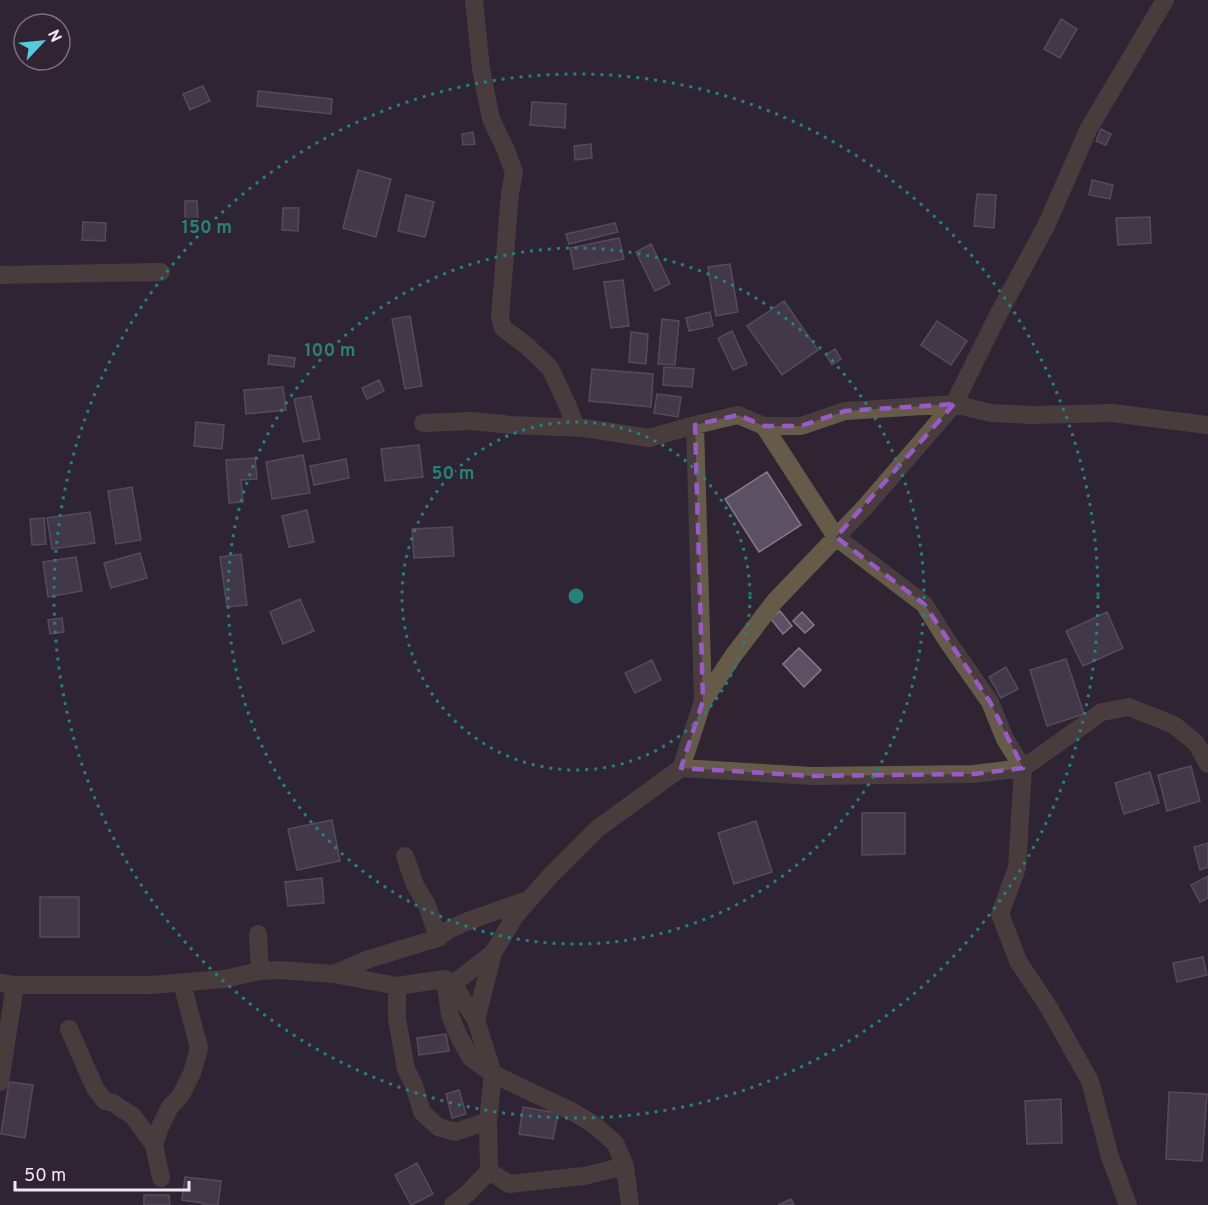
<svg xmlns="http://www.w3.org/2000/svg" width="1208" height="1205" viewBox="0 0 1208 1205" font-family="Overpass,sans-serif">
<style>
.building{fill:#5c5163;stroke:#84798c;stroke-width:1.5}
.lines{fill:none;stroke-linecap:round;stroke-linejoin:round}
.street{stroke:#665a48;stroke-width:18}
.marked{fill:none;stroke:#985acb;stroke-width:4.5;stroke-dasharray:12 8;stroke-linejoin:round}
.ring{fill:none;stroke:#25817b;stroke-width:3;stroke-dasharray:3 6}
.centre{fill:#25817b;stroke:#302433;stroke-width:3}
.ring-label{font-size:18px;text-anchor:middle;font-weight:bold;fill:#25817b;stroke:#302433;stroke-width:4.5;stroke-linejoin:round;paint-order:stroke}
</style>
<rect width="100%" height="100%" fill="#302433"/>
<path class="building" d="M1061,19L1077,29L1060,58L1044,49Z
M203,86L210,101L190,110L183,94Z
M258,91L332,99L331,114L257,106Z
M532,102L566,104L565,128L530,125Z
M1101,129L1111,134L1106,145L1096,141Z
M473,132L475,144L463,145L462,134Z
M591,144L592,158L575,160L574,146Z
M358,170L391,179L376,237L343,228Z
M1092,180L1113,185L1110,199L1089,195Z
M977,194L996,195L994,228L974,226Z
M406,195L434,202L425,237L398,231Z
M185,201H197L198,219L185,220Z
M283,208H299L298,231L282,230Z
M1150,217L1151,243L1118,245L1116,218Z
M83,222L106,223L105,241L82,240Z
M615,223L618,232L569,244L566,234Z
M619,238L624,259L574,269L570,248Z
M651,244L670,284L655,291L636,252Z
M730,264L738,312L716,316L708,267Z
M623,280L629,326L611,328L604,282Z
M784,301L818,350L782,375L747,326Z
M710,312L713,326L689,331L686,318Z
M410,316L422,386L405,389L392,319Z
M662,319L679,321L675,365L658,364Z
M937,321L967,341L951,365L921,345Z
M732,331L747,364L733,370L718,338Z
M631,332L648,334L646,364L629,362Z
M835,349L841,359L832,365L826,355Z
M269,355L295,358L294,367L268,364Z
M664,367L694,369L692,387L663,385Z
M592,369L653,374L651,407L589,401Z
M379,380L384,391L367,399L362,388Z
M283,387L286,410L246,414L244,390Z
M657,394L681,397L678,417L654,413Z
M311,396L320,439L303,442L294,399Z
M196,422L224,425L222,449L194,446Z
M419,445L423,477L385,481L381,449Z
M303,455L310,493L272,499L266,462Z
M255,458L257,479L241,480L243,502L229,503L226,460Z
M346,459L349,478L314,485L310,466Z
M767,472L801,525L759,552L725,499Z
M132,487L141,540L116,544L108,491Z
M307,510L314,542L289,547L282,516Z
M90,512L95,543L52,549L47,518Z
M44,518L46,544L32,545L30,519Z
M452,527L454,556L414,558L412,529Z
M140,553L147,578L111,588L104,563Z
M241,554L247,605L227,607L220,557Z
M76,557L82,591L48,597L43,562Z
M300,599L314,631L283,644L270,612Z
M780,611L792,626L783,634L771,619Z
M802,612L814,625L805,633L793,621Z
M1107,612L1123,648L1083,666L1066,631Z
M62,618L64,632L50,634L48,620Z
M799,648L821,670L804,687L783,664Z
M1066,659L1084,714L1047,726L1030,670Z
M652,660L661,680L635,693L625,673Z
M1006,667L1018,689L1001,698L989,677Z
M1191,766L1200,801L1167,811L1158,775Z
M1150,772L1159,803L1124,814L1115,783Z
M862,813H905V854L862,855Z
M332,820L340,861L297,870L288,829Z
M756,821L772,872L734,884L718,833Z
M1208,843V867L1200,870L1194,847Z
M1208,876V898L1200,902L1191,885Z
M322,878L324,903L288,906L285,882Z
M40,897H79V937H40Z
M1203,957L1207,975L1177,982L1173,963Z
M446,1034L449,1051L419,1055L417,1038Z
M9,1082L33,1085L25,1138L1,1134Z
M459,1090L466,1114L452,1118L446,1094Z
M1169,1092L1207,1094L1202,1161L1166,1159Z
M1061,1099L1062,1143L1027,1144L1025,1101Z
M523,1107L558,1113L553,1139L519,1134Z
M417,1163L433,1194L411,1205L395,1175Z
M185,1177L221,1181L218,1205H203V1203L182,1200Z
M144,1195H169L170,1205H144Z
M791,1199L794,1205H778Z"/>
<g class="lines">
<path class="street" d="M474,0L481,69L491,119L505,148L514,172L510,193L500,317L503,328L527,346L550,368L567,404L576,428
M0,275L161,272
M423,423L472,421L511,425L584,428L649,438L695,425L738,415L764,426H801L845,411L954,404L991,413L1032,415L1112,413L1208,425
M695,425L703,701
M764,426L836,537L924,604L946,639L990,702L1005,739L1023,768L1017,868L1000,914L1018,961L1049,1008L1090,1081L1110,1157L1128,1205
M681,768L812,776L974,774L1023,768L1102,712L1129,707L1174,725L1196,743L1208,764
M405,856L415,885L427,905L438,938
M258,934L260,971
M334,974L369,959L438,938L448,930L468,921L528,900
M445,979L450,1015L459,1037L471,1058L493,1074L573,1112L593,1124L615,1143L625,1166L630,1205
M0,983L15,985H150L224,979L260,971L280,970L334,974L397,986L445,979L453,984L476,1020L493,1074L488,1121L489,1171L469,1192L453,1205
M453,984L493,953
M397,986V1019L406,1069L414,1085L422,1112L438,1127L455,1132L488,1121
M476,1020L493,953L515,916L551,875L597,829L681,768L703,701L733,656L775,601L866,506L954,404L998,315L1047,224L1088,130L1165,0
M69,1029L95,1088L105,1101L113,1103L133,1116L154,1145L161,1178
M0,1082L15,985
M154,1145L160,1127L170,1107L181,1095L192,1073L199,1048L182,983
M489,1171L509,1184L584,1176L625,1166"/>
</g>
<path d="M0 0H1208V1205H0ZM954,404L836,537L924,604L990,702L1023,768L974,774L812,776L681,768L703,701L695,425L738,415L764,426H801L845,411Z" fill="#302433" fill-opacity=".55" fill-rule="evenodd"/>
<path class="marked" d="M954,404L836,537L924,604L990,702L1023,768L974,774L812,776L681,768L703,701L695,425L738,415L764,426H801L845,411Z"/>
<g class="ring">
<circle cx="576" cy="596" r="174"/>
<circle cx="576" cy="596" r="348"/>
<circle cx="576" cy="596" r="522"/>
</g>
<circle cx="576" cy="596" r="9" class="centre"/>
<g class="ring-label">
<text x="207" y="233">150 m</text>
<text x="330" y="356">100 m</text>
<text x="453" y="479">50 m</text>
</g>
<g transform="translate(42 42) rotate(64)"><circle r="28" fill="#302433" stroke="#7c727f" stroke-width="1.5"/>
<path d="M0-4.5L10 22L0 15L-10 22Z" fill="#54cadd"/>
<text y="-9" font-size="16" font-weight="bold" text-anchor="middle" fill="#eee6f0">N</text>
</g>
<path d="M15 1181v9h174v-9" fill="none" stroke="#eee6f0" stroke-width="3"/>
<text x="24" y="1181" font-size="18" fill="#eee6f0" stroke="#302433" stroke-width="4.5" paint-order="stroke">50 m</text>
</svg>
